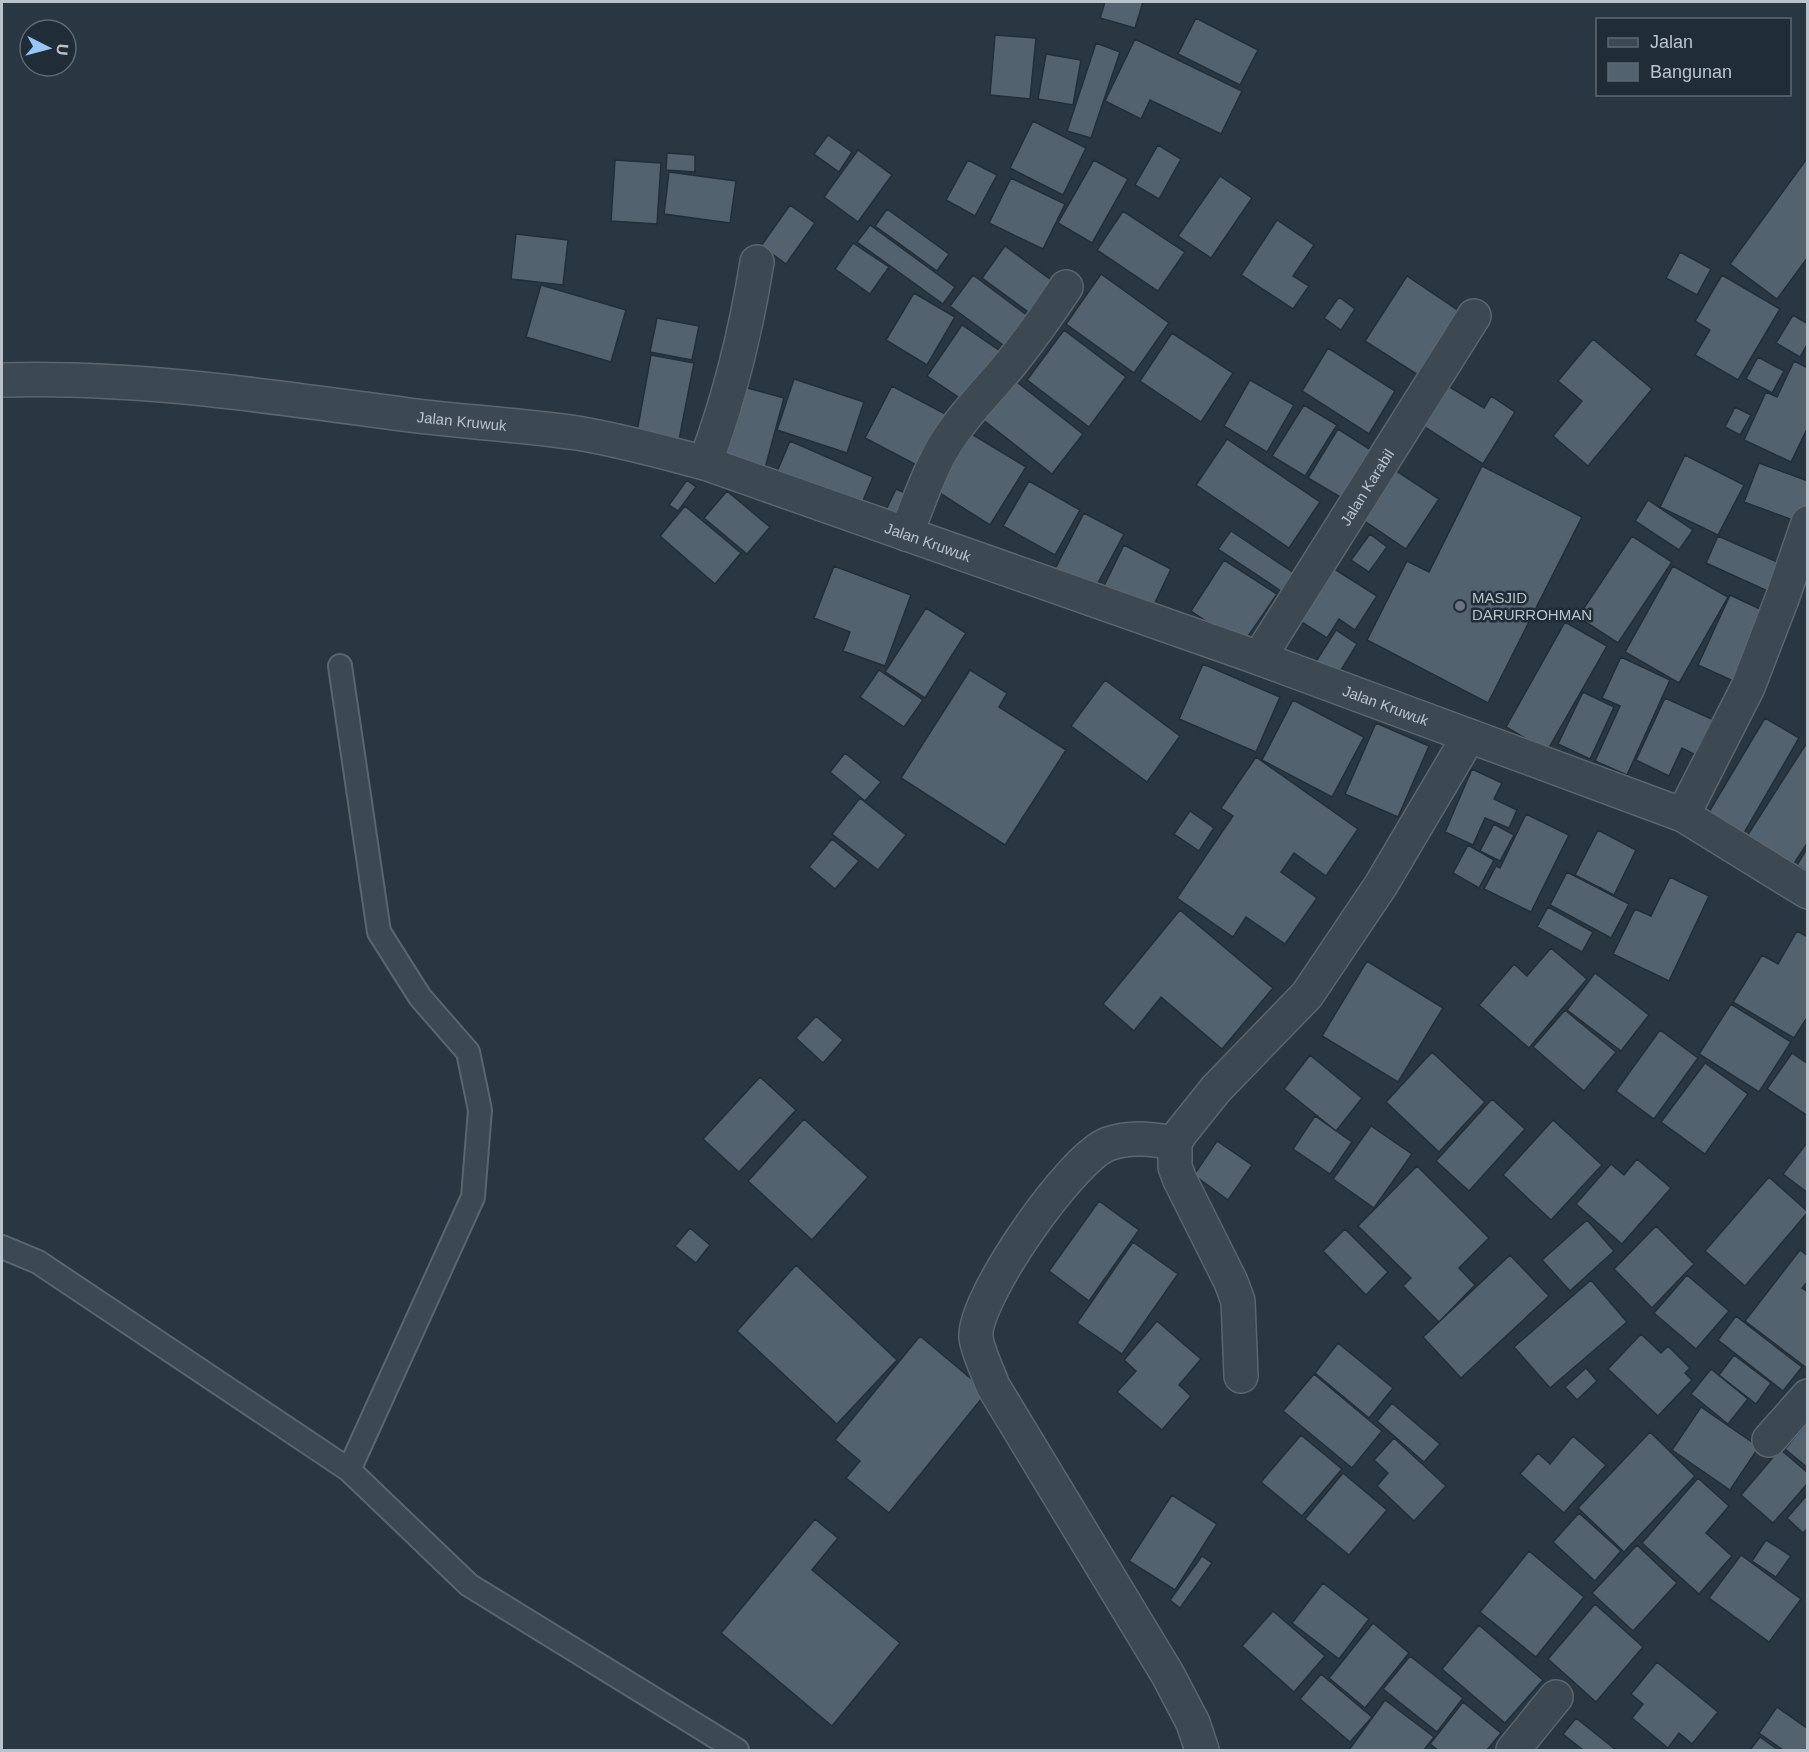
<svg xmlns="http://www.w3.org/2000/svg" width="1809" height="1752" viewBox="0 0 1809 1752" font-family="Arial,sans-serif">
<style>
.building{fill:#53626f;stroke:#222f39;stroke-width:1.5}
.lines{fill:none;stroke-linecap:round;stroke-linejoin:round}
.lane-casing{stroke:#5a666f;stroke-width:26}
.street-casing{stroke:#5a666f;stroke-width:36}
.lane{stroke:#3c4852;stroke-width:22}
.street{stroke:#3c4852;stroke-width:33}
.worship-dot{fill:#6b7280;stroke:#202d37;stroke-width:2}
.labels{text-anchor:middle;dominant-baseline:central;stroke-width:5;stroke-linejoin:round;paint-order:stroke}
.street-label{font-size:15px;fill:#b9c3cc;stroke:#202d37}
.poi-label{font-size:15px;fill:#b9c3cc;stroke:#202d37;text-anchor:start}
</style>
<rect width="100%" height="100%" fill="#283742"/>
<path class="building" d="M1105,2H1143L1135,28L1100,18Z
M1196,18L1258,50L1240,85L1178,54Z
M995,35L1036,38L1030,99L990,95Z
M1135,39L1242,91L1221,134L1150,100L1141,119L1105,101Z
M1096,43L1120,52L1091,138L1067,131Z
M1046,54L1081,60L1073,105L1038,99Z
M1033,121L1086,148L1063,195L1010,168Z
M828,135L852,152L839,172L814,154Z
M1158,145L1181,159L1159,199L1135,185Z
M858,150L892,175L858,222L824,197Z
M667,153L695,155V172L666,170Z
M1808,157V257L1777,299L1730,264Z
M615,160L661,163L657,224L611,221Z
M968,160L997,175L975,216L946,200Z
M1094,160L1128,179L1092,243L1058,223Z
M669,172L736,181L730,223L664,214Z
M1220,176L1252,198L1211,258L1178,236Z
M1011,178L1065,204L1043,249L989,223Z
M790,205L815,223L786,264L761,246Z
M887,209L949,254L937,271L875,226Z
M1123,211L1185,252L1158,291L1097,250Z
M1277,220L1314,245L1293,276L1309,286L1293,309L1241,275Z
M870,225L955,287L943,304L857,242Z
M516,234L568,240L563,285L511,279Z
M853,243L889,267L870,294L835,269Z
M1005,246L1062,288L1039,320L982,278Z
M1680,252L1711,269L1697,295L1666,278Z
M1101,274L1169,323L1134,373L1066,324Z
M973,275L1036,322L1014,353L950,306Z
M1722,275L1780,309L1738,380L1695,355L1710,330L1695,321Z
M1407,276L1459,311L1418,375L1365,341Z
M541,285L626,310L611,362L526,337Z
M914,293L955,317L927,365L886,340Z
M1339,297L1355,309L1341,330L1324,318Z
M1793,315L1808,324V343L1800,357L1776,343Z
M657,318L699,326L692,360L650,352Z
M962,325L1003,353L969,404L927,376Z
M1064,330L1126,377L1089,427L1027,380Z
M1172,333L1233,373L1201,422L1140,381Z
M1593,339L1652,389L1588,466L1553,436L1582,401L1558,381Z
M1328,348L1395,391L1369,434L1302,391Z
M651,355L694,363L678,445L636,437Z
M1758,357L1784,371L1772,393L1746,379Z
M1794,361L1808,368V427L1791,462L1744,440L1766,392L1777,397Z
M794,379L864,402L847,453L777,430Z
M1013,379L1083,434L1052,474L982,419Z
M1250,380L1294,405L1267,452L1224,426Z
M1440,381L1484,408L1491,396L1515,412L1483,464L1415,421Z
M740,386L784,398L764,472L720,460Z
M892,386L955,419L928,471L865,438Z
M1304,405L1337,425L1305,476L1272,456Z
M1735,407L1751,415L1740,435L1725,427Z
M1338,429L1371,450L1342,498L1308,478Z
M970,433L1026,467L990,525L935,490Z
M1227,439L1320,502L1289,548L1196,485Z
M790,441L873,477L859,510L776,474Z
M1685,455L1744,485L1718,535L1660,507Z
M1759,463L1808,481V504L1801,523L1744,502Z
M1386,464L1439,499L1406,549L1354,514Z
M1482,466L1582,517L1488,703L1367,640L1407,561L1429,572Z
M687,480L696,487L678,511L669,505Z
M1029,481L1080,510L1055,555L1003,526Z
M896,489L912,496L899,524L883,516Z
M727,491L770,527L747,554L704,518Z
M1648,500L1693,530L1679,550L1635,521Z
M685,506L741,553L715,584L660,536Z
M1084,513L1124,534L1093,592L1054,571Z
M1231,531L1297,575L1284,593L1218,549Z
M1370,534L1387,547L1369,572L1351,560Z
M1632,536L1672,562L1618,643L1578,617Z
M1718,536L1784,565L1772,593L1706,563Z
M1124,545L1171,569L1149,615L1101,592Z
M1224,560L1277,594L1242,645L1191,611Z
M1325,563L1377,596L1355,630L1339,619L1327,638L1292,616Z
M834,566L911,595L885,666L843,651L850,632L814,618Z
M1673,566L1728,597L1679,683L1625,652Z
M1730,595L1775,616L1742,685L1698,665Z
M926,608L966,633L925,698L885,672Z
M1565,622L1607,646L1547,751L1506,727Z
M1336,630L1357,644L1335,680L1313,666Z
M1621,657L1670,680L1627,775L1595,761L1620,706L1602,698Z
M1203,664L1280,697L1256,752L1179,719Z
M879,670L923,700L904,727L860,697Z
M970,670L1007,693L999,707L1066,750L1005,845L901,778Z
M1105,680L1180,736L1147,782L1071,726Z
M1583,692L1614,707L1590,759L1558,744Z
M1665,698L1725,725L1708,761L1682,748L1669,776L1636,760Z
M1293,700L1364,737L1332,797L1262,760Z
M1765,718L1799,738L1744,833L1709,812Z
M1376,723L1429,746L1398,817L1345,794Z
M1808,741V842L1793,865L1747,836Z
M845,753L881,782L865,801L830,772Z
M1256,757L1358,829L1326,876L1294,853L1281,872L1317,898L1285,944L1246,917L1233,937L1177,898L1233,816L1221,808Z
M1472,769L1502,783L1494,799L1517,810L1509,828L1485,818L1473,845L1445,832Z
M860,798L906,835L878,870L832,834Z
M1190,811L1214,828L1199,851L1174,834Z
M1526,814L1569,835L1531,912L1484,889L1496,866L1500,868Z
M1494,824L1514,835L1500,861L1480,851Z
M1598,830L1636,850L1614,895L1575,875Z
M832,839L859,861L835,889L809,867Z
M1468,845L1494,860L1479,888L1453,873Z
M1808,847V872L1797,865Z
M1567,872L1629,904L1611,938L1550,905Z
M1670,877L1709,896L1669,981L1613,954L1635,909L1651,916Z
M1548,907L1593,932L1582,952L1537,927Z
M1180,910L1273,988L1222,1049L1161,997L1134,1031L1103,1004Z
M1797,931L1808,937V1016L1794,1038L1733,1002L1762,955L1778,964Z
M1551,948L1587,979L1529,1048L1479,1005L1514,964L1527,976Z
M1367,961L1443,1008L1398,1082L1322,1036Z
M1595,973L1649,1015L1621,1051L1567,1010Z
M1731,1004L1791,1042L1759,1092L1699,1054Z
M1565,1010L1616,1052L1584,1091L1533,1047Z
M816,1016L843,1040L823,1063L796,1038Z
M1660,1030L1698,1058L1654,1119L1616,1091Z
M1432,1052L1485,1102L1439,1152L1386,1102Z
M1792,1053L1808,1064V1116L1767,1089Z
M1310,1055L1362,1098L1336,1131L1284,1089Z
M1705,1063L1748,1094L1705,1154L1661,1122Z
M760,1077L796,1110L739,1172L703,1139Z
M1492,1099L1525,1129L1469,1191L1436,1161Z
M1315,1116L1352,1142L1330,1174L1293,1149Z
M804,1119L868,1177L812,1240L748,1181Z
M1553,1120L1602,1165L1551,1220L1503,1175Z
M1371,1126L1412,1154L1374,1208L1333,1179Z
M1217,1141L1252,1165L1228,1200L1194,1175Z
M1806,1144L1808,1145V1193L1783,1174Z
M1637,1159L1671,1188L1622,1244L1576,1204L1611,1164L1624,1175Z
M1417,1166L1489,1238L1459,1268L1475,1285L1439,1322L1403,1286L1411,1278L1358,1226Z
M1769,1177L1808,1212L1745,1286L1705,1251Z
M1099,1201L1139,1230L1089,1301L1049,1271Z
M1587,1220L1614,1251L1570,1291L1542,1260Z
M1656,1226L1694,1264L1652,1308L1614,1269Z
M690,1228L710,1245L696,1263L675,1246Z
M1345,1229L1388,1272L1366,1295L1323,1251Z
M1133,1242L1178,1274L1122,1354L1077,1323Z
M1800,1250L1808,1256V1281L1802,1288L1808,1292V1369L1745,1321Z
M1510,1255L1549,1296L1461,1378L1423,1337Z
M796,1265L897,1360L837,1424L737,1331Z
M1687,1275L1729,1311L1696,1349L1654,1313Z
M1591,1280L1627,1322L1550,1388L1514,1347Z
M1736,1316L1802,1367L1783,1391L1718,1340Z
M1157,1321L1201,1359L1179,1385L1191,1396L1162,1430L1117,1392L1136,1371L1124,1360Z
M1641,1334L1661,1353L1668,1346L1690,1368L1685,1373L1692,1380L1658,1416L1608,1369Z
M920,1336L987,1392L889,1513L846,1478L860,1461L835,1440Z
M1338,1343L1393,1388L1369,1418L1315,1373Z
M1734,1355L1771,1383L1756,1404L1719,1375Z
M1586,1368L1597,1381L1577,1400L1565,1387Z
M1711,1369L1748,1399L1728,1424L1691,1394Z
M1314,1374L1382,1431L1352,1468L1283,1411Z
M1392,1403L1440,1444L1424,1462L1377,1421Z
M1701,1407L1759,1447L1730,1490L1672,1450Z
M1808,1421V1468L1785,1449Z
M1650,1432L1695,1476L1624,1552L1578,1508Z
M1301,1435L1342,1469L1302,1516L1261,1482Z
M1573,1436L1606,1465L1564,1513L1520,1474L1538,1453L1550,1464Z
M1394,1438L1446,1486L1414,1521L1377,1486L1388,1473L1374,1460Z
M1780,1449L1808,1473V1483L1773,1523L1741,1495Z
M1343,1473L1387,1510L1349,1555L1305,1519Z
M1698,1478L1729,1506L1706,1533L1732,1556L1699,1594L1642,1543Z
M1808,1494V1528L1803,1533L1787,1518Z
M1172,1495L1217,1524L1175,1590L1129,1561Z
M1579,1513L1621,1551L1595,1581L1553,1542Z
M815,1519L838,1538L812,1570L900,1643L832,1726L721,1633Z
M1766,1540L1791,1556L1776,1577L1752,1561Z
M1637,1545L1677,1583L1633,1631L1592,1593Z
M1529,1551L1584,1597L1536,1657L1480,1612Z
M1741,1555L1801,1599L1769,1642L1709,1598Z
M1202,1556L1212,1563L1180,1608L1170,1600Z
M1323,1583L1369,1619L1339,1659L1292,1623Z
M1595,1604L1643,1647L1596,1702L1548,1659Z
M1273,1611L1325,1656L1294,1692L1242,1646Z
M1373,1623L1409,1653L1365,1708L1329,1678Z
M1479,1625L1543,1680L1505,1723L1442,1669Z
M1410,1656L1463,1698L1437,1732L1383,1689Z
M1657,1662L1718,1712L1692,1744L1679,1733L1668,1748L1632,1718L1643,1704L1631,1694Z
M1321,1674L1372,1717L1350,1742L1300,1699Z
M1385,1700L1434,1737L1424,1750H1349Z
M1463,1702L1501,1733L1487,1750H1438L1430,1744Z
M1777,1707L1808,1729V1750H1783L1759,1733Z
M1576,1718L1616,1750H1583L1563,1734Z
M1760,1737L1778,1750H1750Z"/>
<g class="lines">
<defs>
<path id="lane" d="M340,666L379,932L420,997L468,1052L480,1110L473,1197L349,1470
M2,1247L38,1262L349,1470L469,1585L737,1750"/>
<g id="street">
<path id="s1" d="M2,380C138,376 274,397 409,415C465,422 521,425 577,433C620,440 663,452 705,463L1259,658L1683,815L1808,892"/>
<path d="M705,463C730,397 746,331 757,262"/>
<path d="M906,534C917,507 926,479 940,453C958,420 988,391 1012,362C1031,338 1049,313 1066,287"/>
<path id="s2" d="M1259,658L1474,316"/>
<path d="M1683,815L1748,687L1783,596L1808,523"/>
<path d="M1175,1143C1152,1139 1130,1136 1108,1144C1071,1158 972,1300 976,1338C978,1352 988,1372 993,1386L1168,1675L1193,1723L1202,1750"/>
<path d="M1241,1376L1238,1301L1231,1282L1180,1180L1175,1167V1143L1180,1134L1216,1089L1307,995L1381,885L1469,736"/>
<path d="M1769,1440L1808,1396"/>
<path d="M1513,1750L1556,1697"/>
</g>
</defs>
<use href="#lane" class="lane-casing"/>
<use href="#street" class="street-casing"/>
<use href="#lane" class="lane"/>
<use href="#street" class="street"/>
</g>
<circle class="worship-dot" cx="1460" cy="606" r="6"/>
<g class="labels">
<g class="street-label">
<text stroke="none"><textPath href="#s1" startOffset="462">Jalan Kruwuk</textPath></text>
<text stroke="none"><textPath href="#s2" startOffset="202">Jalan Karabil</textPath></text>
<text stroke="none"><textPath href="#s1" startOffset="946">Jalan Kruwuk</textPath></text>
<text stroke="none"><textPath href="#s1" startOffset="1432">Jalan Kruwuk</textPath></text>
</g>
<g class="poi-label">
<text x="1472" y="597">MASJID<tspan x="1472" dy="17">DARURROHMAN</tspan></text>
</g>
</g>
<rect width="1809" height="1752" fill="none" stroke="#b9c3cc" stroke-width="6"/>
<rect x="1596" y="18" width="195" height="78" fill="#202d37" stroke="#5d6973" stroke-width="1.5"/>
<rect x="1608" y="38" width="30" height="9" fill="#3c4852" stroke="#5d6973" stroke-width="1.5"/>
<text x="1650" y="48" font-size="18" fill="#b9c3cc">Jalan</text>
<rect x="1608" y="63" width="30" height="18" fill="#53626f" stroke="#5d6973" stroke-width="1.5"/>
<text x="1650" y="78" font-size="18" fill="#b9c3cc">Bangunan</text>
<g transform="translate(48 48) rotate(96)"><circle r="28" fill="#202d37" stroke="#5d6973" stroke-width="1.5"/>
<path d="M0-4.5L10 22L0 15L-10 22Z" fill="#94c7f6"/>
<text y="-9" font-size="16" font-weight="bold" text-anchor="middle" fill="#b9c3cc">U</text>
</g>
</svg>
